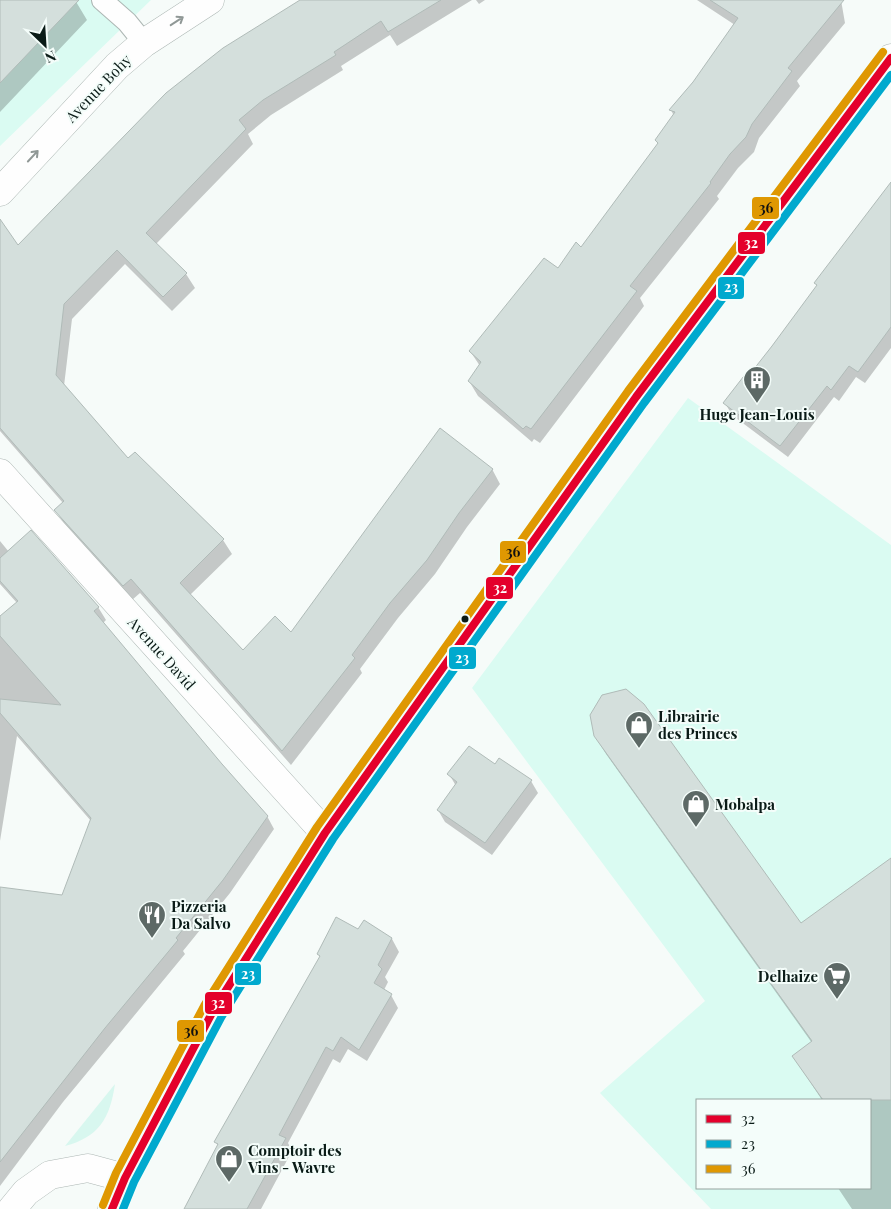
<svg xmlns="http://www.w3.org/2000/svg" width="891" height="1209" viewBox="0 0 891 1209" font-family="'Playfair Display',serif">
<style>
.built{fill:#dafbf2;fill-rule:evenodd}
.green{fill:#d8f7ef}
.shadow{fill:#0003}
.building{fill:#d4dfdc;stroke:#b0bbb8}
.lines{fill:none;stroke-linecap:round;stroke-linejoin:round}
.service-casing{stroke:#adb7b4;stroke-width:22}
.minor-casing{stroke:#adb7b4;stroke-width:29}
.secondary-casing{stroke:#adb7b4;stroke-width:29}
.service{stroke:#fefefe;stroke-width:20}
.minor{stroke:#fefefe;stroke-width:28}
.secondary{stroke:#fefefe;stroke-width:28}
.bus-1-casing{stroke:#f4fdfa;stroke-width:11}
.bus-2-casing{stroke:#f4fdfa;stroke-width:11}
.bus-3-casing{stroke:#f4fdfa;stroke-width:11}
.bus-1{stroke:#e4002b;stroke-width:8}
.bus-2{stroke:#00a9ce;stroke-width:8}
.bus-3{stroke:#df9802;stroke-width:8}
.oneway{stroke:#909896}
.bus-dot{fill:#0a1b17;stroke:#f4fdfa;stroke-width:2}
.labels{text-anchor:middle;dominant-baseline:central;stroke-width:4;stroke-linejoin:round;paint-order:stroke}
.street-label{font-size:15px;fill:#0a1b17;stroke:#f4fdfa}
.poi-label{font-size:15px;font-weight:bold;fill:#0a1b17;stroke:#f4fdfa;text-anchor:start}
.line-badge{stroke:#f4fdfa;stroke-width:2}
.badge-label{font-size:14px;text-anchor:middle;font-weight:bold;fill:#fff}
.pale-badge-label{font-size:14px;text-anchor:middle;font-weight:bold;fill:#111}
</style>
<rect width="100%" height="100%" fill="#f6fbf9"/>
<path class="built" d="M0,0H151L0,146Z
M688,398L891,545V1209H711L600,1093L705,1001L472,688ZM697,1100H870V1188H697Z"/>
<path class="green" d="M115,1084C110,1118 99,1137 65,1146Z"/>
<path class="shadow" d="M0,0H75L87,20L0,112Z
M304,0H472L397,46L390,35L341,66L343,70L271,115L248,134L253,144L156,244L186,274L195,288L172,311L125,264L72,319L64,386L128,459L135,453L223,540L232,554L190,595L243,652L292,634L492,469L500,484L467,527L435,574L398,618L360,669L362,673L291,765L140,593L132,600L64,524L56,510L63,503L0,431V256L18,247Z
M476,0H485L479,4Z
M697,0H841L845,23L797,81L800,86L759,138L754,152L738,168L717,196L719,199L640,298L644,306L540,443L534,439L532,442L478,396L469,381L480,366L470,351L581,248L658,144L656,141L674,116L671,110L694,83L735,25Z
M891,183V348L865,383L856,377L839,401L834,397L788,457L732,415L725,403L750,376L817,286L816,283Z
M0,541L9,552L98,607L106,620L103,623L221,765L267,816L274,829L230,893L183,951L185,954L63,1102L0,1186V888L63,896L91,821L17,736L0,841V618L17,603L0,584Z
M595,736L800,925L891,860V1209H852L838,1188H870V1100H822L793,1056L812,1043L606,754Z
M449,774L531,781L538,793L492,855L445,822L438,810L456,786Z
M365,922L392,939L399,952L385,977L388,982L384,990L391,995L398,1008L367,1061L348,1049L340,1063L333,1059L288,1143L292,1151L261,1209H195L218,1146L216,1142L320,957L318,954L359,931Z"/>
<path class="building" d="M0,0H79L0,83Z
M300,0H441L388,32L381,21L334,52L336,55L263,100L239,120L246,129L146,233L187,273L163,297L117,250L64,304L56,375L128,458L135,452L224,539L180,583L243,650L275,616L291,632L440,428L493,469L459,513L427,560L390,603L352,655L355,658L282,751L131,579L123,586L54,510L64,501L0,428V219L18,245L166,93L223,48Z
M710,0H844L788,68L792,71L752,124L746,137L730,154L710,182L711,183L630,286L637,291L531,429L526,426L523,429L468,381L481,362L469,351L544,258L558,268L576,242L581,247L658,143L655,140L675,112L669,110L693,82L738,18Z
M891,182V327L858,372L849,366L831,390L827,386L780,446L723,403L747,372L750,374L772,346L817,285L814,283Z
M31,530L99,607L94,611L222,764L268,816L223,880L176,938L178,940L105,1028L0,1162V887L62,895L91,818L0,713V699L61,705L0,636V616L18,601L0,581V558Z
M626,689L644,704L801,923L891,858V1100H823L792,1056L812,1041L594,736L590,715L602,695Z
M469,746L495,764L499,758L532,780L485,843L437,810L457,782L447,774Z
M336,917L358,929L364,920L392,938L378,965L382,969L374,983L392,994L359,1050L341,1037L333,1051L326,1047L279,1135L286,1138L247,1209H184L218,1144L214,1142L320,956L317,954Z"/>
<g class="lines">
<defs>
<path id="service" d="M102,0L127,22L144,43"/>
<path id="minor" d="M0,192L117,66L144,43L210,0
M0,473L325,833
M12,1209L26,1192L50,1175L88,1168L125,1178"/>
<path id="secondary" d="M112,1209L125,1178L213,1011L325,833L636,397L891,58"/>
</defs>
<use href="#service" class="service-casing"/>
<use href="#minor" class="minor-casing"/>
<use href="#secondary" class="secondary-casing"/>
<use href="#service" class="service"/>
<use href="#minor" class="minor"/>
<use href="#secondary" class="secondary"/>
<defs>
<path id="bus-1" d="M112,1209L125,1178L213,1011L325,833L636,397L891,58"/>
<path id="bus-2" d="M123,1209L134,1182L222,1016L333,839L644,403L891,75"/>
<path id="bus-3" d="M103,1205L116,1173L204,1006L317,827L628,391L883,52"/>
</defs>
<use href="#bus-1" class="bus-1-casing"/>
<use href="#bus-2" class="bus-2-casing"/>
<use href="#bus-3" class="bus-3-casing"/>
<use href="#bus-1" class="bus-1"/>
<use href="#bus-2" class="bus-2"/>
<use href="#bus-3" class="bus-3"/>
</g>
<defs><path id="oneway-shaft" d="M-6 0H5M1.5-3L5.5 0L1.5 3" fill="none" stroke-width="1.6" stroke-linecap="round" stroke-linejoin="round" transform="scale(1.25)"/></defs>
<g class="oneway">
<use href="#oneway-shaft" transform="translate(177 21) rotate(-33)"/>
<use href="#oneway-shaft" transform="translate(33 156) rotate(-47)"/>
</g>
<defs>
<symbol id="building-pin" viewBox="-11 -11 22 30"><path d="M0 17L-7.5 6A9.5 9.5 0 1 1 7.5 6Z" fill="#5d6966" stroke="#f4fdfa"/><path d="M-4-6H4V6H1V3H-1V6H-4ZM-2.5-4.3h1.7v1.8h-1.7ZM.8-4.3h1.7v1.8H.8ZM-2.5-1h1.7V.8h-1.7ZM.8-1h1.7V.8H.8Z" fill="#fff"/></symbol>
<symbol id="shop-pin" viewBox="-11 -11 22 30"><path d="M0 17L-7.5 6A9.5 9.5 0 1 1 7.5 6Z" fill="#5d6966" stroke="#f4fdfa"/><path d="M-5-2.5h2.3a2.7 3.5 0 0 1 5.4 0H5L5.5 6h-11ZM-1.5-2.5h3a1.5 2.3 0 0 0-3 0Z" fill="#fff"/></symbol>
<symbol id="restaurant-pin" viewBox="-11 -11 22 30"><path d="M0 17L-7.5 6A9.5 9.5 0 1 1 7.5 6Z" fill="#5d6966" stroke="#f4fdfa"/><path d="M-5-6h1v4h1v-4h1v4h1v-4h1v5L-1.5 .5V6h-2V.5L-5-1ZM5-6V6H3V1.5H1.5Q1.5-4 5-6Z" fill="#fff"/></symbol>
<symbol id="supermarket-pin" viewBox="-11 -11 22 30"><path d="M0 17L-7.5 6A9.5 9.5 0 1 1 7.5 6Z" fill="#5d6966" stroke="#f4fdfa"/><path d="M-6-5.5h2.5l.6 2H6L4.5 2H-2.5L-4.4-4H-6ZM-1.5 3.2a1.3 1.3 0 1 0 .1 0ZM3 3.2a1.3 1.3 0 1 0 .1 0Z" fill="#fff"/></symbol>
</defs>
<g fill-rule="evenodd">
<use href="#building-pin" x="741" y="364" width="32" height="43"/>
<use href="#shop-pin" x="623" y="709" width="32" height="43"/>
<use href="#shop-pin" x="680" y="788" width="32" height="43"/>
<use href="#restaurant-pin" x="136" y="899" width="32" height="43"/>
<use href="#supermarket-pin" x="821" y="960" width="32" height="43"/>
<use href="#shop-pin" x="213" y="1143" width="32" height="43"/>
</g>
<circle class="bus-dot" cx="465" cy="619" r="4.5"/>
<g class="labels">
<g class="street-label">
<text transform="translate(98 88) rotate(-46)">Avenue Bohy</text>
<text transform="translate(162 653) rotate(48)">Avenue David</text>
</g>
<g class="poi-label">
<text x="757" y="414" text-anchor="middle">Huge Jean-Louis</text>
<text x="658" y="716">Librairie<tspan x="658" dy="17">des Princes</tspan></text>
<text x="715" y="804">Mobalpa</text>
<text x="171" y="906">Pizzeria<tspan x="171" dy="17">Da Salvo</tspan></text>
<text x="818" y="976" text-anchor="end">Delhaize</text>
<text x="248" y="1150">Comptoir des<tspan x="248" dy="17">Vins - Wavre</tspan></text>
</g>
</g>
<g class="line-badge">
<rect x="751" y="196" width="29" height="24" rx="5" fill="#df9802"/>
<rect x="737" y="231" width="29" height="24" rx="5" fill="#e4002b"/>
<rect x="717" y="276" width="28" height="24" rx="5" fill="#00a9ce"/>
<rect x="499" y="540" width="28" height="24" rx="5" fill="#df9802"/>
<rect x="485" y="576" width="29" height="24" rx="5" fill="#e4002b"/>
<rect x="448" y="646" width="29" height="24" rx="5" fill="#00a9ce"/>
<rect x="234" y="962" width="28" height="24" rx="5" fill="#00a9ce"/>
<rect x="204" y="991" width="29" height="24" rx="5" fill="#e4002b"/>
<rect x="176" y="1019" width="29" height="24" rx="5" fill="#df9802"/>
</g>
<g class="badge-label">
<text x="751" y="248">32</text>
<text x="731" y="292">23</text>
<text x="500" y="593">32</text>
<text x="462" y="663">23</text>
<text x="248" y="979">23</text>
<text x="218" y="1008">32</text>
</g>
<g class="pale-badge-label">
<text x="766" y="213">36</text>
<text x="513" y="557">36</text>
<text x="191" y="1036">36</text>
</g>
<rect x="696" y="1099" width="175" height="90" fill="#f4fdfa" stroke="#96a39f"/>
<rect x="706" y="1115" width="25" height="8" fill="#e4002b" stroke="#96a39f"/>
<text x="741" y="1124" font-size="15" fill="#0a1b17">32</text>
<rect x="706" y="1140" width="25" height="8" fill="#00a9ce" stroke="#96a39f"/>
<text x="741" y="1149" font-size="15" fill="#0a1b17">23</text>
<rect x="706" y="1165" width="25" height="8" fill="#df9802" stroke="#96a39f"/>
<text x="741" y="1174" font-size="15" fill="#0a1b17">36</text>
<g transform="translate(45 45) rotate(155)" stroke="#f4fdfa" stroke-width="4" paint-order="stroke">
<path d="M0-4L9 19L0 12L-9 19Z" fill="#0a1b17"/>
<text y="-8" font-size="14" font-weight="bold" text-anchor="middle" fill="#0a1b17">N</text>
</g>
</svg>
